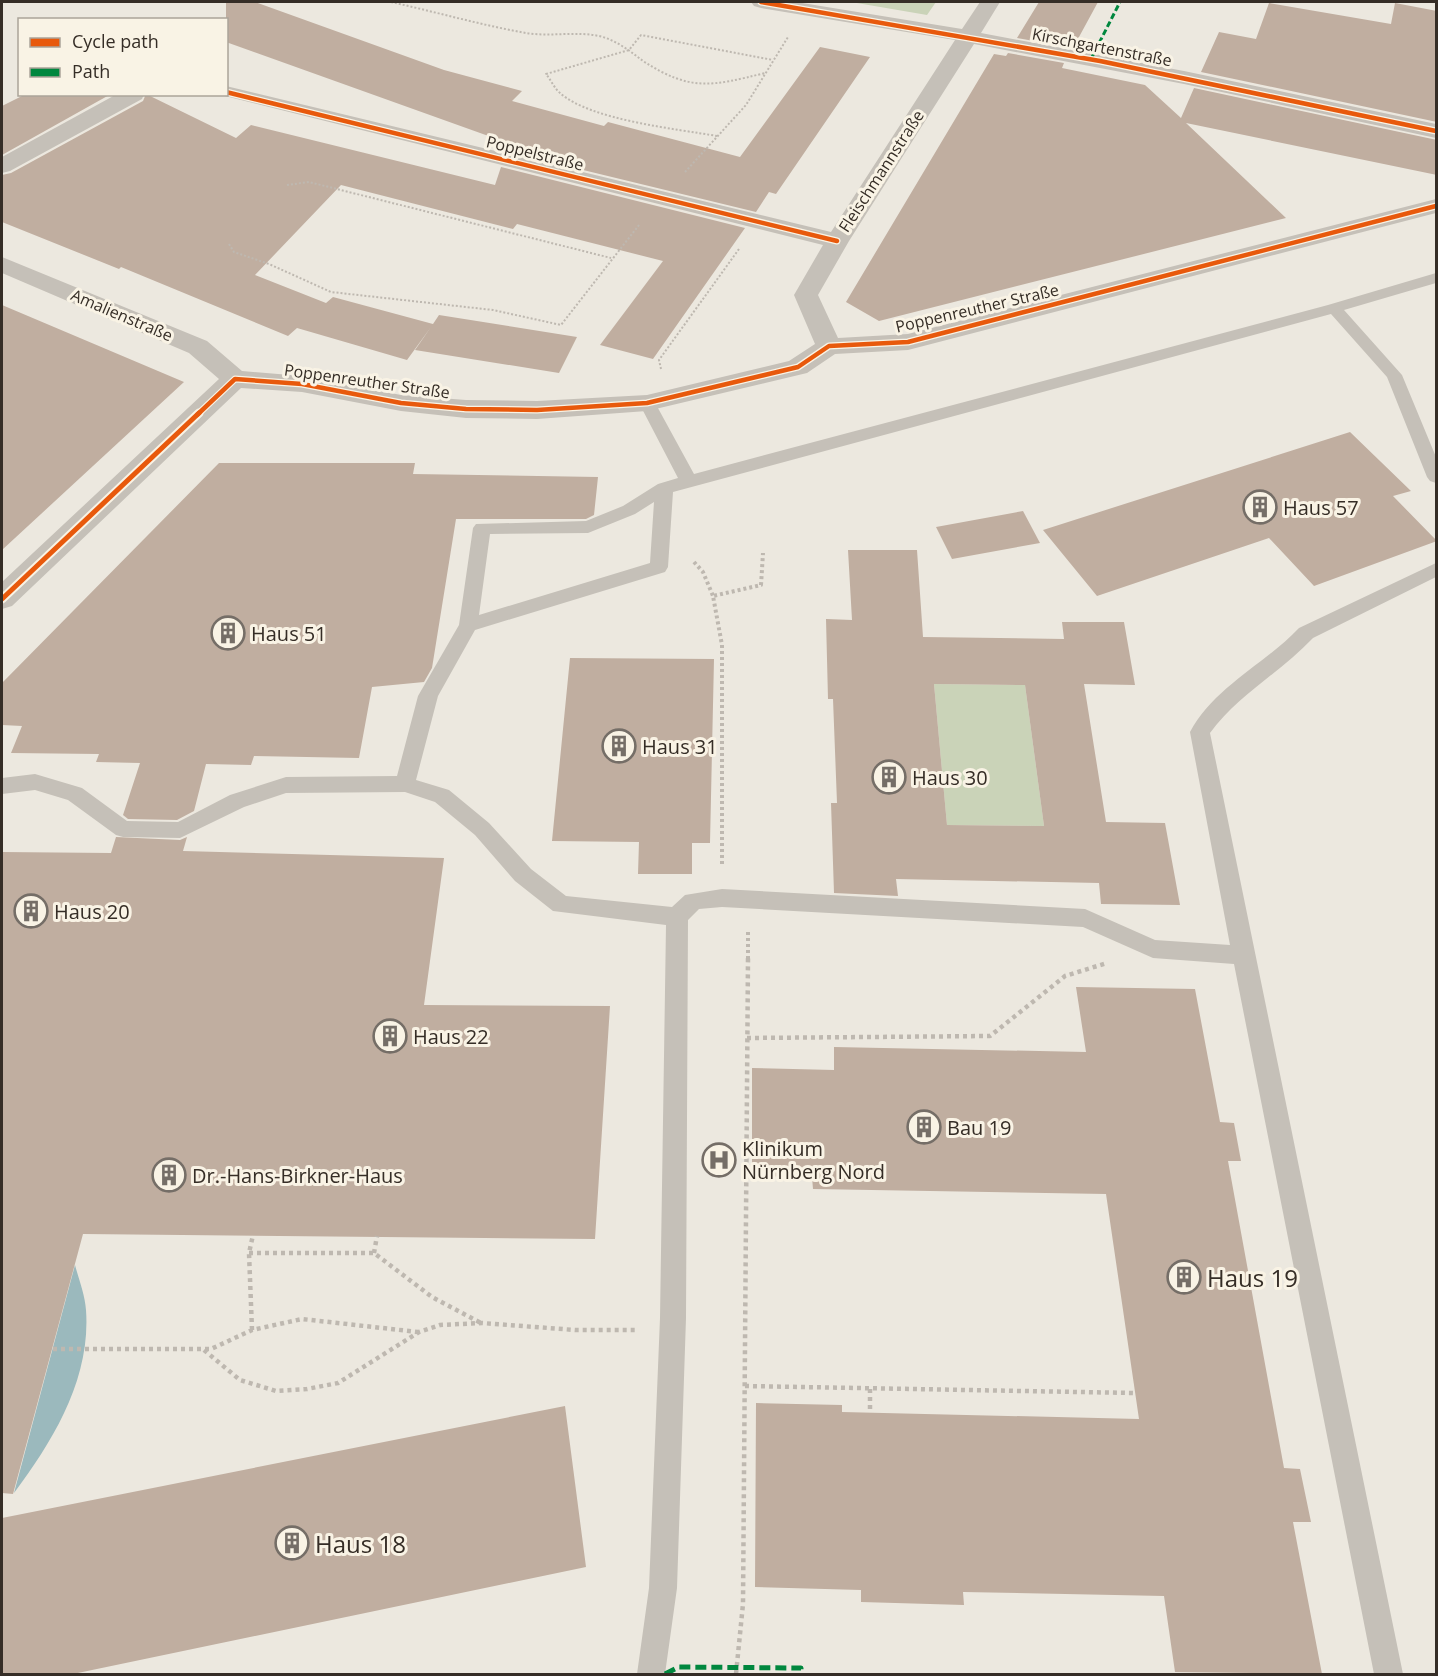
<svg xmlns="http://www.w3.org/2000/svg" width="1438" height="1676" viewBox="0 0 1438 1676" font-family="'Open Sans',sans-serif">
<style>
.green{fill:#cad3b8}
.water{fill:#9bb9bd}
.building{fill:#c0aea0;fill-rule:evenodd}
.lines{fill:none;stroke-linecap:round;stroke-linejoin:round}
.path-far2{stroke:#beb8b0;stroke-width:2;stroke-dasharray:2 2;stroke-linecap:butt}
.path-far1{stroke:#beb8b0;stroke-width:4;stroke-dasharray:3 3;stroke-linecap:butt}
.path{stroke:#beb8b0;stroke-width:4.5;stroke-dasharray:4 4;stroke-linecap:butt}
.lane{fill:#c5c0b8;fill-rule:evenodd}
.street{fill:#c5c0b8;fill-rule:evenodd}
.quiet-far1{stroke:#00873e;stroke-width:3;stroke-dasharray:6 3;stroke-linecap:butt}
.quiet{stroke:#00873e;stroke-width:5;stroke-dasharray:11 5;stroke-linecap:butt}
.cycleway-far1-casing{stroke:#f9f3e5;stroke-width:7}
.cycleway-casing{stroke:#f9f3e5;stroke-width:9}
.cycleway-far1{stroke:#e8590c;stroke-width:4.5}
.cycleway{stroke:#e8590c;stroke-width:5}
.labels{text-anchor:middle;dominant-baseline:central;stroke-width:6;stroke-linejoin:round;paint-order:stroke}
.far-street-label{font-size:16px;fill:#352d26;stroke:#f9f3e5}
.poi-label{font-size:20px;fill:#352d26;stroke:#f9f3e5;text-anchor:start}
.near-poi-label{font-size:24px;fill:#352d26;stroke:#f9f3e5;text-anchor:start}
</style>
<rect width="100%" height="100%" fill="#ece8df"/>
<path class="green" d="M851,2H936L927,15Z
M934,684L1025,685L1044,826L947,825Z"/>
<path class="water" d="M75,1265C79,1280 85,1295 86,1310C91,1379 53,1441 14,1493Z"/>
<path class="building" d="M226,2H255L444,70L522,91L512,101L604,126L608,122L740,157L820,47L870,57L776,194L769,192L756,212L505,151L508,143L226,42Z
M1039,2H1098L1073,48L1017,38Z
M1269,3L1391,24L1395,3L1437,11V122L1201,72L1219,32L1256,39Z
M1008,53L1064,63L1062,68L1145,85L1181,118L1194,88L1437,140V175L1186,123L1286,218L879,321L846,302L994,54L1006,56Z
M26,94H111L2,155V106Z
M146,94L236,138L251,125L495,185L501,167L745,228L653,359L600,345L663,261L517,224L513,229L341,185L255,275L326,303L333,297L433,324L439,315L577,337L559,373L415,350L431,327L407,360L297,328L288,336L121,267L119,269L2,222V175L11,173L143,101Z
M2,305L184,382L2,550Z
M1350,432L1411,491L1393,496L1437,541L1314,586L1269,538L1097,596L1043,530Z
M219,463H415L413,474L598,477L594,515L586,519H456L432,668L424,682L372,687L359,758L254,756L251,765L206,764L194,811L177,820L128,819L123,815L140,763L96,762L99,754L11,753L22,726L2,725V683Z
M1023,511L1040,543L952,559L936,527Z
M848,550H917L923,637L1064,639L1062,622H1124L1135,685L1084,684L1106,822L1165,823L1180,905L1101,904L1099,883L896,879L898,896L834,893L831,803H837L833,699H828L826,619L852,620ZM934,684L1025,685L1044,826L947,825Z
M570,658L714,659L710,843H692V874H638L639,842L552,841Z
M116,837L180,840L187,837L183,851L444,858L424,1005L610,1006L595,1239L83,1234L13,1494L2,1493V852L111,853Z
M1076,987L1195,989L1220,1122L1234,1123L1241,1161H1228L1284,1468L1300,1469L1311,1522H1293L1322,1674L1175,1672L1164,1596L963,1592L964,1605L861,1602V1590L755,1587L756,1403L842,1405V1412L1139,1419L1106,1194L813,1189L812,1177L752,1176V1068L834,1070V1047L1086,1052Z
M565,1406L586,1567L73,1674H2V1518Z"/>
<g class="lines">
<path class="path-far2" d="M391,2C436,12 481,25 526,33C550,37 576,31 599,36C616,40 630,51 643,61C691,92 712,86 765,73
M717,136C677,129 590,120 560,93C554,88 551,80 546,74L629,50L641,35L773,60
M685,172L746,105L788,37
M287,185L309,182L611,258
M229,244L234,252L269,264L331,292L493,310L561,325L639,225
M661,369L659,360L739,249"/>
<path class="path-far1" d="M694,562L703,572L713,596
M722,864V645L713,596L761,585L763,553
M748,959V932"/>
<path class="path" d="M747,1038L990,1036L1065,976L1107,963
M249,1253H374L432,1297L481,1323
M374,1253L377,1236
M252,1330L249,1253L253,1235
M53,1349H211L252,1330L302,1319L418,1332
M204,1350L240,1380L276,1391L307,1389L338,1383L419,1332L440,1325L482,1323L575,1330H635
M745,1386L1135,1393
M870,1389V1413
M736,1674L743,1604L748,958"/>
<path class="lane" d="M1436,273V283L1344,310L1402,375L1436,457V483L1430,481L1427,477L1387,377L1331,314L673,492L668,567L665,572L475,630L438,696L416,780L449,790L489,823L531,869L566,896L672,907L685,895L722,889L1085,909L1155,940L1230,945L1190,732C1214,687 1265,664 1299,628L1436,563V577L1313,638C1281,672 1238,695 1210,733L1403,1674H1374L1234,964L1153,958L1083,927L722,907L699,909L688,920L686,1318L677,1588L665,1674H637L649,1588L660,1318L666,925L553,911L515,881L475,835L435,802L405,792L286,793L244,807L180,838L123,837L116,835L68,800L35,790L2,794V778L35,774L82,788L127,821L178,822L230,795L286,777L397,776L418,696L459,625L473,528L476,524L586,521L623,506L658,484L678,478L639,403L641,399H653L694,474L1328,305ZM654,502L650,563L479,615L490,534L588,533L635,514Z"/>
<path class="street" d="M751,2H796L962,29L980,2H1000L981,33L1184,71L1436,124V138L1184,84L974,44L849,241L818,295L838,338L908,334L1436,199V213L908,350L835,354L807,373L647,411L537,419L466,418L401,411L302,392L241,388L12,606L2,609V582L219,379L189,353L2,273V257L207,341L242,371L302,376L401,395L466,400L537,401L647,395L789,361L815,344L794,295L823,245L217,94H226V86L831,232L955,40L761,8L754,6Z
M117,94H144L142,99L10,171L2,173V157Z"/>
<path class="quiet-far1" d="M1091,59L1120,2"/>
<path class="quiet" d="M665,1674L679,1667L801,1668V1674"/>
<defs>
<path id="cycleway-far1" d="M761,2L1100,61L1436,131
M226,92L837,241
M197,415L235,379L302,384L401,403L466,409L537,410L647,403L798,367L829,346L908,342L1436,206"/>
<path id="cycleway" d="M2,599L199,413"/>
</defs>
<use href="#cycleway-far1" class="cycleway-far1-casing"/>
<use href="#cycleway" class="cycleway-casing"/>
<use href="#cycleway-far1" class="cycleway-far1"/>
<use href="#cycleway" class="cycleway"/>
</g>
<defs>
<symbol id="building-ring" viewBox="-11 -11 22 22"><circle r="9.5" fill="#f9f3e5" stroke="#756e67" stroke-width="1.5"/><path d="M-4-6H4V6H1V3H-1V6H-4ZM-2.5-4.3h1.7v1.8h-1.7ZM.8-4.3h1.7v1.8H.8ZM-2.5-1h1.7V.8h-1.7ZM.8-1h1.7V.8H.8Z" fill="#756e67"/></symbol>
<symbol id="hospital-ring" viewBox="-11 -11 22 22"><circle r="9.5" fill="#f9f3e5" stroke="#756e67" stroke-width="1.5"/><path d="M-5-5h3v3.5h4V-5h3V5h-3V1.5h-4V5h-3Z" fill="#756e67"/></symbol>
</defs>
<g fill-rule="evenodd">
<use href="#building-ring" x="1241" y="488" width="38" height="38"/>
<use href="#building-ring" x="209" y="614" width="38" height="38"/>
<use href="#building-ring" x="600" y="727" width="38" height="38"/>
<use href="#building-ring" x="870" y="758" width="38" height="38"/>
<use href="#building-ring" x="12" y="892" width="38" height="38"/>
<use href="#building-ring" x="371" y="1017" width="38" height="38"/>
<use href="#building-ring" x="905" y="1108" width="38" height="38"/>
<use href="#hospital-ring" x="700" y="1141" width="38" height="38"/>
<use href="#building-ring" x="150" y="1156" width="38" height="38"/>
<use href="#building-ring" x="1165" y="1258" width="38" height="38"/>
<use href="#building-ring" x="273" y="1524" width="38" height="38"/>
</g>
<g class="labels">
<g class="far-street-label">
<text transform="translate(1102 47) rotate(11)">Kirschgartenstraße</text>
<text transform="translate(535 153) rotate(14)">Poppelstraße</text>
<text transform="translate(881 171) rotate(-57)">Fleischmannstraße</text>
<text transform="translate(977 308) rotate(-13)">Poppenreuther Straße</text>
<text transform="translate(122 315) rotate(23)">Amalienstraße</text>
<text transform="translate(367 381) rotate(8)">Poppenreuther Straße</text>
</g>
<g class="poi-label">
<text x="1283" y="507">Haus 57</text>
<text x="251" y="633">Haus 51</text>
<text x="642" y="746">Haus 31</text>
<text x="912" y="777">Haus 30</text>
<text x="54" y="911">Haus 20</text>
<text x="413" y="1036">Haus 22</text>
<text x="947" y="1127">Bau 19</text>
<text x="742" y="1148">Klinikum<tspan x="742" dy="23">Nürnberg Nord</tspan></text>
<text x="192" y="1175">Dr.-Hans-Birkner-Haus</text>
</g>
<g class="near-poi-label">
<text x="1207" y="1277">Haus 19</text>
<text x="315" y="1543">Haus 18</text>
</g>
</g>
<rect width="1438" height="1676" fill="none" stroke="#352d26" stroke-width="6"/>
<rect x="18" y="18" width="210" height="78" fill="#f9f3e5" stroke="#aba499" stroke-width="1.5"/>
<rect x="30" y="38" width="30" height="9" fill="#e8590c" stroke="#aba499" stroke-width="1.5"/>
<text x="72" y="48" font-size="18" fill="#352d26">Cycle path</text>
<rect x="30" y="68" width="30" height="9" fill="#00873e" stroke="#aba499" stroke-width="1.5"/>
<text x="72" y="78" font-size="18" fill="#352d26">Path</text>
</svg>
